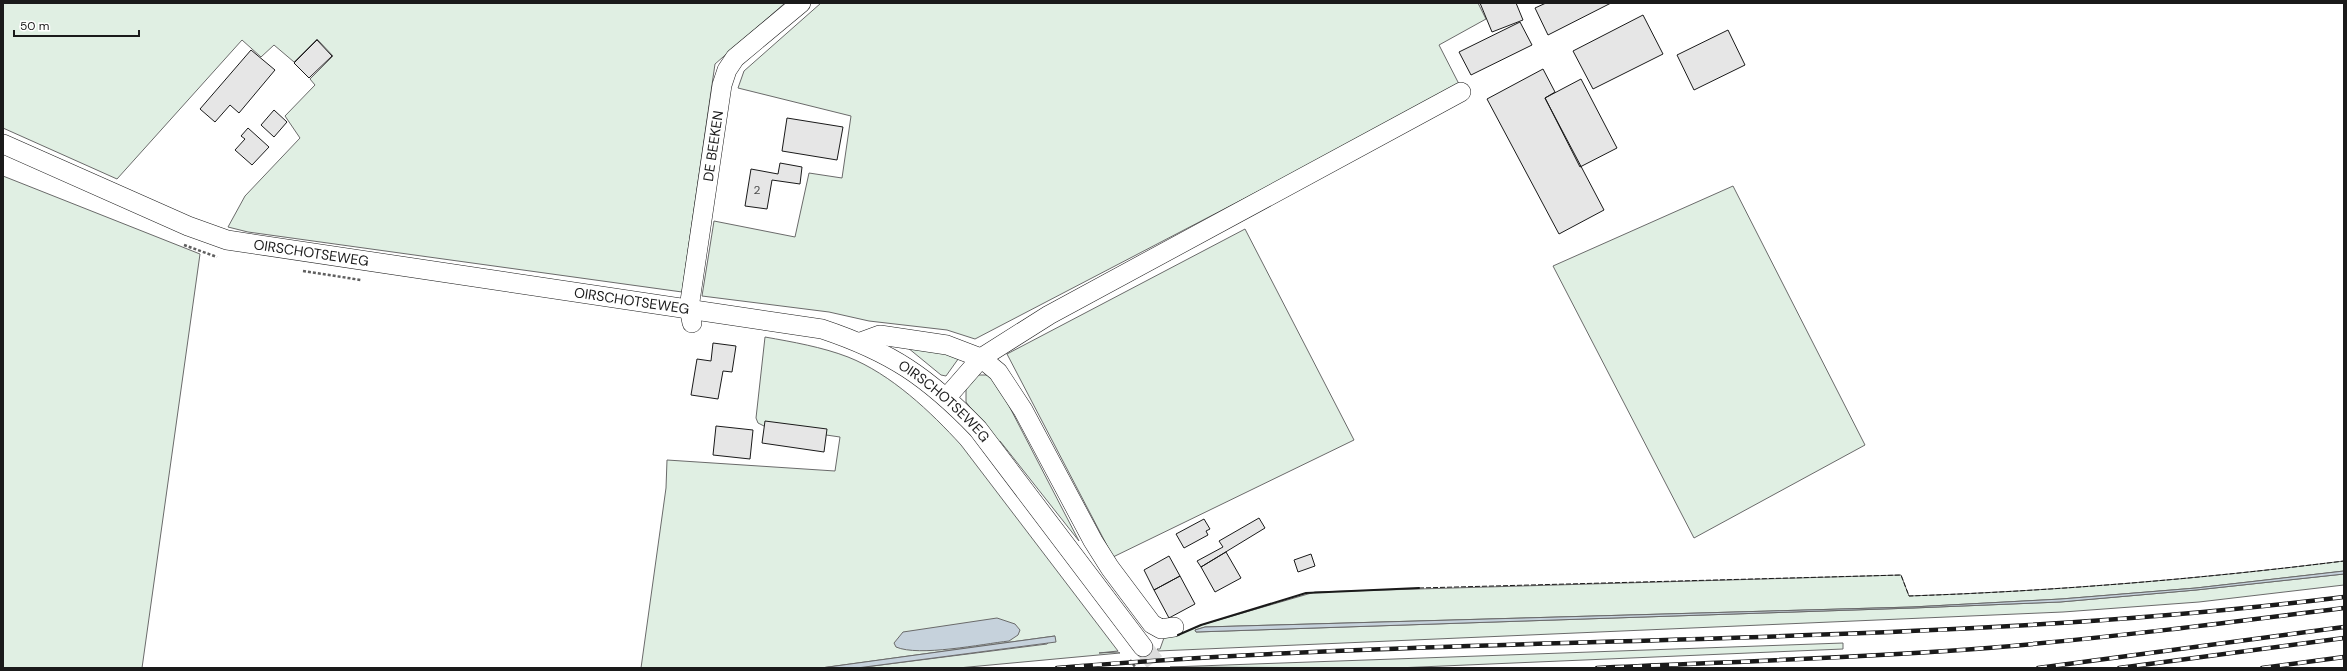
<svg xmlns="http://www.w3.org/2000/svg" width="2347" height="671" viewBox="0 0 2347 671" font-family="'DM Sans',sans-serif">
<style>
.green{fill:#e0efe3;stroke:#6a6a6a}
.water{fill:#c6d2dc;stroke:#6a6a6a}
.building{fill:#e6e6e6;stroke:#1a1a1a}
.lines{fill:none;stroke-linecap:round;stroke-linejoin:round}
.minor-tunnel{stroke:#ddd;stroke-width:19;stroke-dasharray:19 10;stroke-linecap:butt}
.minor-casing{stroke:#1a1a1a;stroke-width:20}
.path{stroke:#5f5f5f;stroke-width:2.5;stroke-dasharray:3 2;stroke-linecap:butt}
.minor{stroke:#fff;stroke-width:19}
.rail-casing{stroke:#1a1a1a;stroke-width:4.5}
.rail{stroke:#fff;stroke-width:3;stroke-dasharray:9;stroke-linecap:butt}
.fence{stroke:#1a1a1a;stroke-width:1;stroke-dasharray:5 2;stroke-linecap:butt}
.wall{stroke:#1a1a1a;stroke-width:2}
.labels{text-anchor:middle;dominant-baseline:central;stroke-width:3;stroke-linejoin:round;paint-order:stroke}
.number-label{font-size:12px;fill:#4d4d4d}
.street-label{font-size:14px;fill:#1a1a1a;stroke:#fff}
</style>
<rect width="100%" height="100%" fill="#fff"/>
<path class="green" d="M3,3H785L715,64L682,292L248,232L228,227L245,196L300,138L285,116L315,85L310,79L333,56L317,39L294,62L274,45L261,57L242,40L117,179L3,128Z
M821,3H1478L1486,19L1439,45L1460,86L975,339L947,330L869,321L829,312L702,296L714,221L795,237L809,173L842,178L851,116L738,88L744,71Z
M3,176L200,254L142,668H3Z
M1733,186L1865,445L1694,538L1553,266Z
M1245,229L1354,440L1113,557L1007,354Z
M765,337C793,342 822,347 848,357C891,374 931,412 961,445L1118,651L1099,653L1118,652L1120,653L958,668H857L1047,644L1055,636L821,668H641L666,488L667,460L835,471L840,437L764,426L758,423L756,418Z
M902,343L961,355L946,376L941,375Z
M978,375H993L1079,541L1000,441L997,443L966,402V389Z
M2344,561V571L2196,588L2061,599L1912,607L1205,627L1195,630L1196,632L1913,608L2060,602L2196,590L2344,574V585L2199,602L2063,612L1158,651L1157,649H1160L1165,635L1175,636L1201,625L1315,592L1901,575L1909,596C2055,591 2200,579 2344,561Z
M1843,643V649L1396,668L1170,667Z"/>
<path class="water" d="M2344,571V574L2196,590L2060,602L1913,608L1196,632L1195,630L1205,627L1912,607L2061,599L2196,588Z
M997,618L1015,624L1020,630L1018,635L1009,641C982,644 919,657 896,647L894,643L903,632Z
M1055,636L1056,642L857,668H821Z"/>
<path class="building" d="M1480,3H1516L1523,20L1492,32Z
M1546,3H1611L1548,35L1535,8Z
M1643,15L1663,54L1593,89L1573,51Z
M1520,22L1532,45L1471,75L1459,52Z
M1728,30L1745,65L1694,90L1677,55Z
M317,40L332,56L309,78L294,63Z
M251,50L275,70L239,113L230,105L215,122L200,109Z
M1543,69L1555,92L1545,98L1604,210L1559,234L1487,99Z
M1581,79L1617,148L1580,167L1545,98Z
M274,110L287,122L274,137L261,125Z
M787,118L843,127L837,160L782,151Z
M248,128L269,147L252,165L235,150L245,139L241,136Z
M780,163L802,167L800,184L772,180L767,209L745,206L751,169L778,174Z
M713,343L736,346L732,372L723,371L718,399L691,395L697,359L711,361Z
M765,421L827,429L824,452L762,443Z
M716,426L753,430L750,459L713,455Z
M1259,518L1265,528L1201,567L1197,561L1223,547L1219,541Z
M1204,519L1210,529L1206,531L1208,535L1184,548L1176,534Z
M1226,552L1241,578L1215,592L1201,567Z
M1311,554L1315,566L1298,572L1294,560Z
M1169,556L1180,576L1154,590L1144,570Z
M1180,576L1195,604L1169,618L1154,590Z"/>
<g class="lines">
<path class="minor-tunnel" d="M1143,647L1159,668"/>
<defs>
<g id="minor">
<path id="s1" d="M3,144L188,226L227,240L822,329C891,352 928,377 978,429L1143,647"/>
<path id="s2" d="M692,323L689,308L722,85L727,70L735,58L801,3"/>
<path d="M861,342L880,335L947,345L981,358L998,372L1023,410L1093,541L1110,568L1152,624L1161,629L1174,627"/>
<path d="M947,397L981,358L1049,315L1461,92"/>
</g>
</defs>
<use href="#minor" class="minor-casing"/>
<path class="path" d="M184,245L217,257
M303,271L361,280
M1130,660L1136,668"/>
<use href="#minor" class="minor"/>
<defs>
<path id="rail" d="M1057,668C1486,632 1917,650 2344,597
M1597,668C1728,662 1858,658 1988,648C2107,638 2226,623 2344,608
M2038,668L2344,627
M2119,668L2344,638
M2262,668L2344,657"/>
</defs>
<use href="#rail" class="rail-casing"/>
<use href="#rail" class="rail"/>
<path class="fence" d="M1419,588L1901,575L1909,596C2055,591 2199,579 2344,561"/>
<path class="wall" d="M1178,635L1201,625L1306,593L1419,588"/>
</g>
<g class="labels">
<g class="number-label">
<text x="757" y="190">2</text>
</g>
<g class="street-label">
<text stroke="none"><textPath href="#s2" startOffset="179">DE BEEKEN</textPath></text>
<text stroke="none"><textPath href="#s1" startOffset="329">OIRSCHOTSEWEG</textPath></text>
<text stroke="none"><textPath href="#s1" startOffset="653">OIRSCHOTSEWEG</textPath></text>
<text stroke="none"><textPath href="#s1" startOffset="989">OIRSCHOTSEWEG</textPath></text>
</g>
</g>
<rect width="2347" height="671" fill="none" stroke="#1a1a1a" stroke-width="8"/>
<path d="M14 30v6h125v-6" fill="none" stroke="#1a1a1a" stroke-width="2"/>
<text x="20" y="30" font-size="12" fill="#1a1a1a" stroke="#ffffff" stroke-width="3" paint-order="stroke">50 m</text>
</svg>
